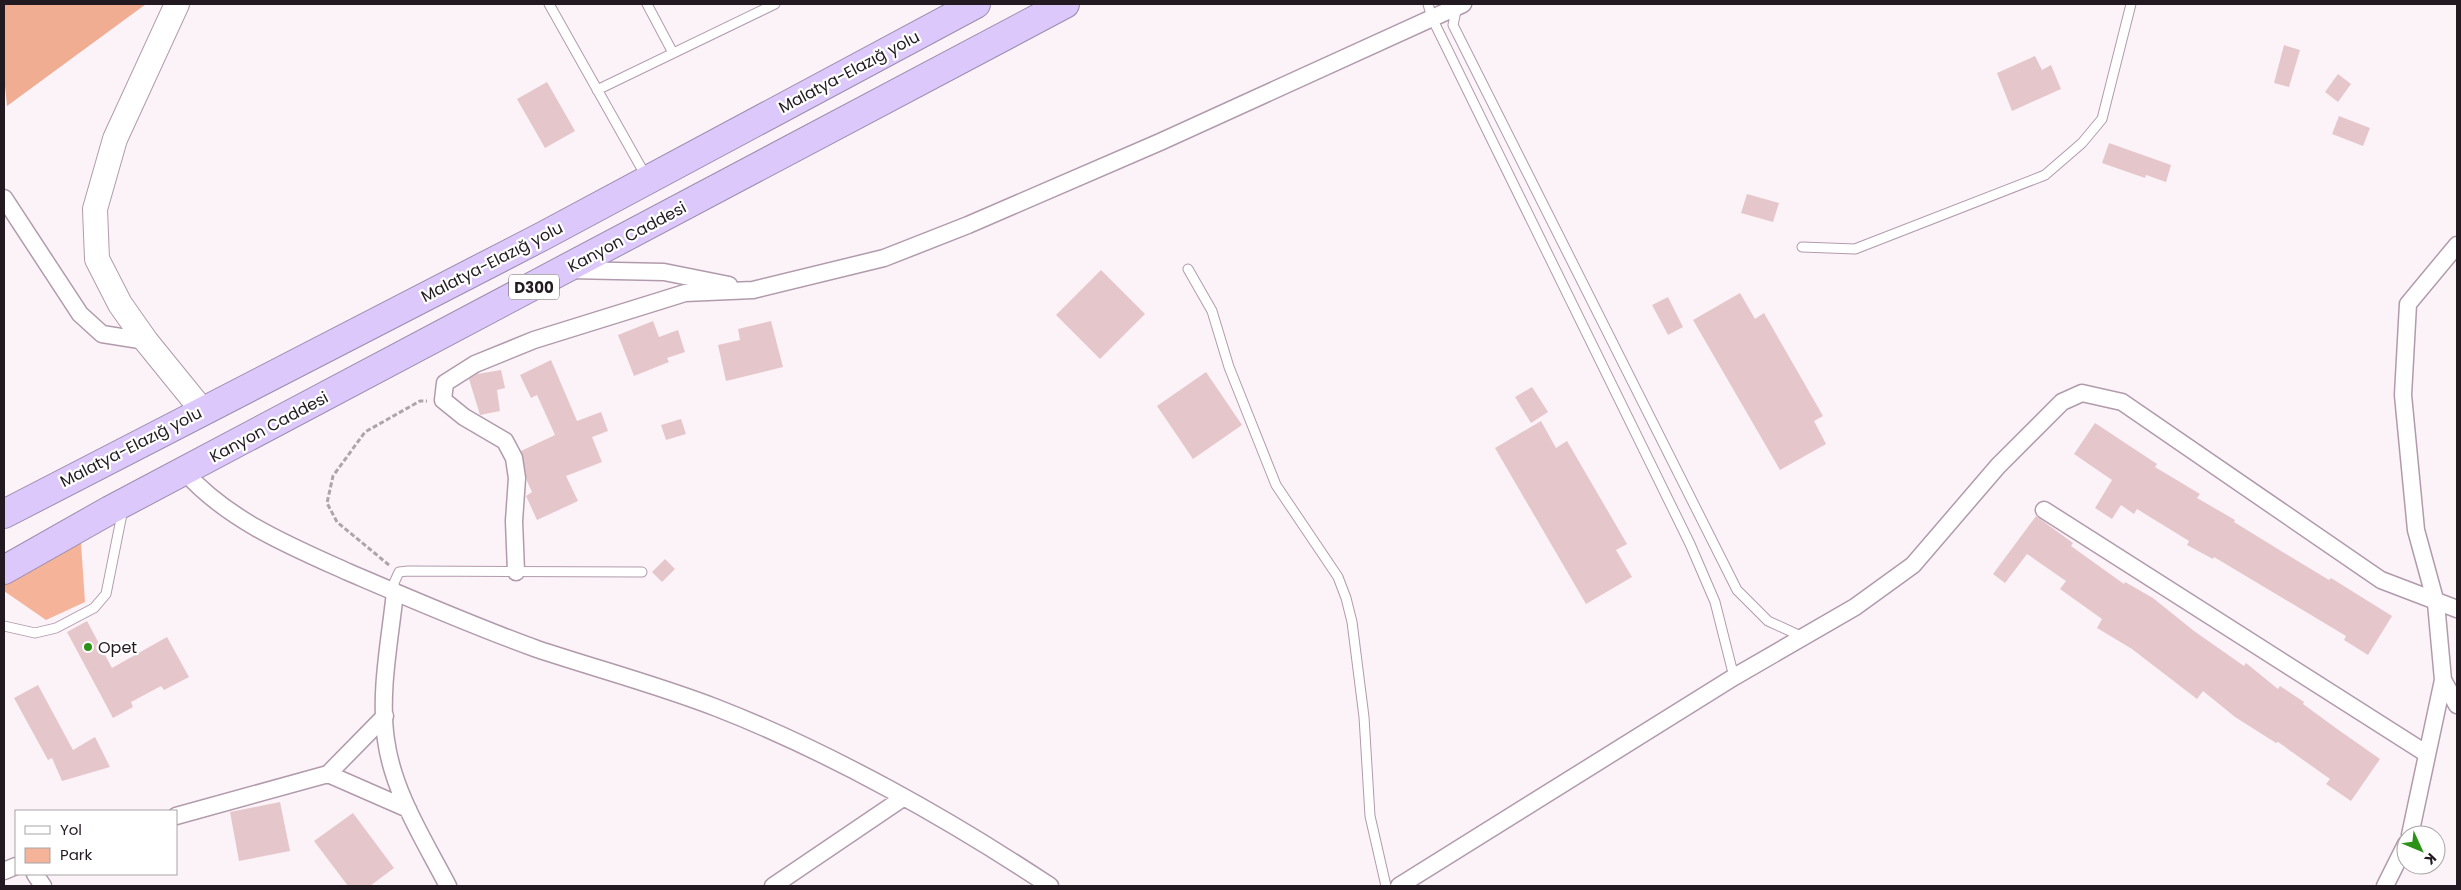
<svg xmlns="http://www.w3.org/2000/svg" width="2461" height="890" viewBox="0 0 2461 890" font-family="Poppins,sans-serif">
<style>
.green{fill:#f5b49a}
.forest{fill:#f0ad92}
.building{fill:#e5c7cb}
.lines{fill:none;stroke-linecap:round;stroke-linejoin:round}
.lane-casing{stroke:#b19bab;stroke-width:11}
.street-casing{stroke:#b19bab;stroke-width:19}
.secondary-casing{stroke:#b19bab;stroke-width:26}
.highway-casing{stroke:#9b8bae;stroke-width:30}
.path{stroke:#aea5ab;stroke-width:3;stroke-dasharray:5 2.5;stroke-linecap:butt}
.lane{stroke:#fff;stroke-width:9}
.street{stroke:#fff;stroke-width:16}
.secondary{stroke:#fff;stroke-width:24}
.highway{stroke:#dcc8fa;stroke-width:28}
.poi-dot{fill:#2b9217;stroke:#fff;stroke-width:2}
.labels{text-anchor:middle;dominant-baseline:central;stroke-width:4.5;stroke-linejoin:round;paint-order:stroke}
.shield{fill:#fff;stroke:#645f63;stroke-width:1}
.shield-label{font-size:15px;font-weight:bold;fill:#221a20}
.street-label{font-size:16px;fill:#221a20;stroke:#fff}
.poi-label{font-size:16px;fill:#221a20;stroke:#fff;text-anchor:start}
</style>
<rect width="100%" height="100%" fill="#fcf3f9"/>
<path class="green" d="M81,543L85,602L46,620L4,591V584Z"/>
<path class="forest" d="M4,4H146L7,106L4,76Z"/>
<path class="building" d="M2284,45L2300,50L2289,87L2274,83Z
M2035,56L2042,70L2051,65L2061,89L2012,111L1997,73Z
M2338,74L2351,84L2338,102L2325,92Z
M547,82L575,131L545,148L517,99Z
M2339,116L2370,128L2363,146L2332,134Z
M2109,143L2171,165L2166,182L2146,175L2145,178L2102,163Z
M1747,194L1779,203L1773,222L1741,213Z
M1101,270L1145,314L1100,359L1056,315Z
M1740,293L1755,319L1764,313L1823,416L1814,421L1826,444L1780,470L1693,320Z
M1668,297L1683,327L1668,335L1652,305Z
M653,321L659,337L678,330L685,352L667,358L669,362L634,376L618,335Z
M771,321L783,367L726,381L718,345L740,340L738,329Z
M551,360L577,421L601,412L608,431L592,437L602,462L566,476L578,501L537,520L526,496L532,492L527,481L521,451L555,435L537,395L531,398L520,375Z
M501,370L505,388L497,390L500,411L480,415L469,379L477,374Z
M1206,372L1242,425L1193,459L1157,406Z
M1532,387L1548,412L1531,423L1515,397Z
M681,419L686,434L666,440L661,425Z
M1541,421L1556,448L1567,441L1627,544L1616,550L1632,577L1586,604L1495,448Z
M2095,423L2157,464L2155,467L2200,494L2197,498L2235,520L2234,522L2291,557L2329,580L2331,578L2392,616L2368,655L2344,640L2346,636L2214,557L2213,559L2187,545L2189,541L2137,509L2134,514L2121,505L2112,519L2095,508L2112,480L2074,454Z
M2036,516L2073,543L2071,546L2124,584L2125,582L2153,598L2194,631L2244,666L2246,663L2278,689L2280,686L2304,702L2303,704L2340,731L2380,759L2351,801L2326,784L2330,779L2278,742L2276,743L2235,717L2203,691L2197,699L2132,649L2097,628L2102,619L2060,589L2066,581L2027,554L2005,583L1993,574Z
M665,559L675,569L662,582L652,572Z
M87,621L112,668L167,637L189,677L164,690L161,686L131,702L133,707L113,718L67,632Z
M38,685L73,750L95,737L110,767L62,781L52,758L48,760L14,698Z
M280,802L290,851L239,861L230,812Z
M353,813L394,868L370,886H348L314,841Z"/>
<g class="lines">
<defs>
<path id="lane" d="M549,4L647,178
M647,4L673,53
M1428,4L1432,18L1690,544L1715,602L1734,677
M1457,6L1453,25L1737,590L1768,621L1803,637
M597,90L775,4
M1802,247L1855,249L2045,175L2082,143L2102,119L2131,4
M1188,269L1212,311L1229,367L1276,485L1338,577L1346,598L1352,622L1364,717L1370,816L1386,886
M395,592L394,583L399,572L408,571L642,572
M4,626L35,633L56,628L94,608L106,594L123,509"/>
<path id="street" d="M4,198L80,314L102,334L146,341
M570,270L664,272L729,285
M184,471C227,520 290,546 348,572C411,599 473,626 537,649C597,669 658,685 717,708C830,752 949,819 1050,886
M2044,510L2427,754
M516,572L514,521L517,478L514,458L505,441L464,417L443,400L445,383L475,364L534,340L685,293L753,290L884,258L968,225L1160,142L1463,4
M395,592C390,640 379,692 386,740C393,792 424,840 448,886
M2443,680L2457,705
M385,716L328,774L408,809
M176,816L328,774
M2410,835L2443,680L2436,603L2416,530L2403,395L2408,304L2457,245
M4,871L16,866
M35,874L43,886
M773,886L903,798
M1399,886L1734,677L1855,607L1913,565L1998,466L2062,402L2082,393L2122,402L2381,580L2457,609
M2385,886L2406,844"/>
<path id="secondary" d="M177,4L115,139L95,209L97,259L120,304L146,341L202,410"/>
<path id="highway" d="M4,514L543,236L976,4
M4,570L110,510L1065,4"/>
</defs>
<use href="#lane" class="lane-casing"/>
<use href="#street" class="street-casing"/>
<use href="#secondary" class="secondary-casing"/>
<use href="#highway" class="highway-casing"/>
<path class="path" d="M389,565L337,522L327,503L333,476L365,432L420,401H427"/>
<use href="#lane" class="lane"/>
<use href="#street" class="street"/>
<use href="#secondary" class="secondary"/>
<use href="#highway" class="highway"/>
</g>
<circle class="poi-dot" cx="88" cy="647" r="5"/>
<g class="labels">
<rect class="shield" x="509" y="274.5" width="50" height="25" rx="4"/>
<g class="shield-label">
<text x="534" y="287">D300</text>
</g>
<g class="street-label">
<text transform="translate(849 72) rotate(-28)">Malatya-Elazığ yolu</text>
<text transform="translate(627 237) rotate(-28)">Kanyon Caddesi</text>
<text transform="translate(492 262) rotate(-27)">Malatya-Elazığ yolu</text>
<text transform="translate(269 427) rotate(-28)">Kanyon Caddesi</text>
<text transform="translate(131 447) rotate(-27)">Malatya-Elazığ yolu</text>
</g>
<g class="poi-label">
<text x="98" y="647">Opet</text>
</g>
</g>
<rect width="2461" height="890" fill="none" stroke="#221a20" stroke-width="10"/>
<rect x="15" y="810" width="162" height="65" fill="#ffffff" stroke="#a7a3a6"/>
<rect x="25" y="826" width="25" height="8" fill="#ffffff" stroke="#a7a3a6"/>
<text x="60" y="835" font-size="15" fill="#221a20">Yol</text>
<rect x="25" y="848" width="25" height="15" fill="#f5b49a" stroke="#a7a3a6"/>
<text x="60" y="860" font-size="15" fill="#221a20">Park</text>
<g transform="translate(2421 850) rotate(134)"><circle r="24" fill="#ffffff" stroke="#a7a3a6"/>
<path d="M0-4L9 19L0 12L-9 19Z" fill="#2b9217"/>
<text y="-8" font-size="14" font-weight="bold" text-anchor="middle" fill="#221a20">K</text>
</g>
</svg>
